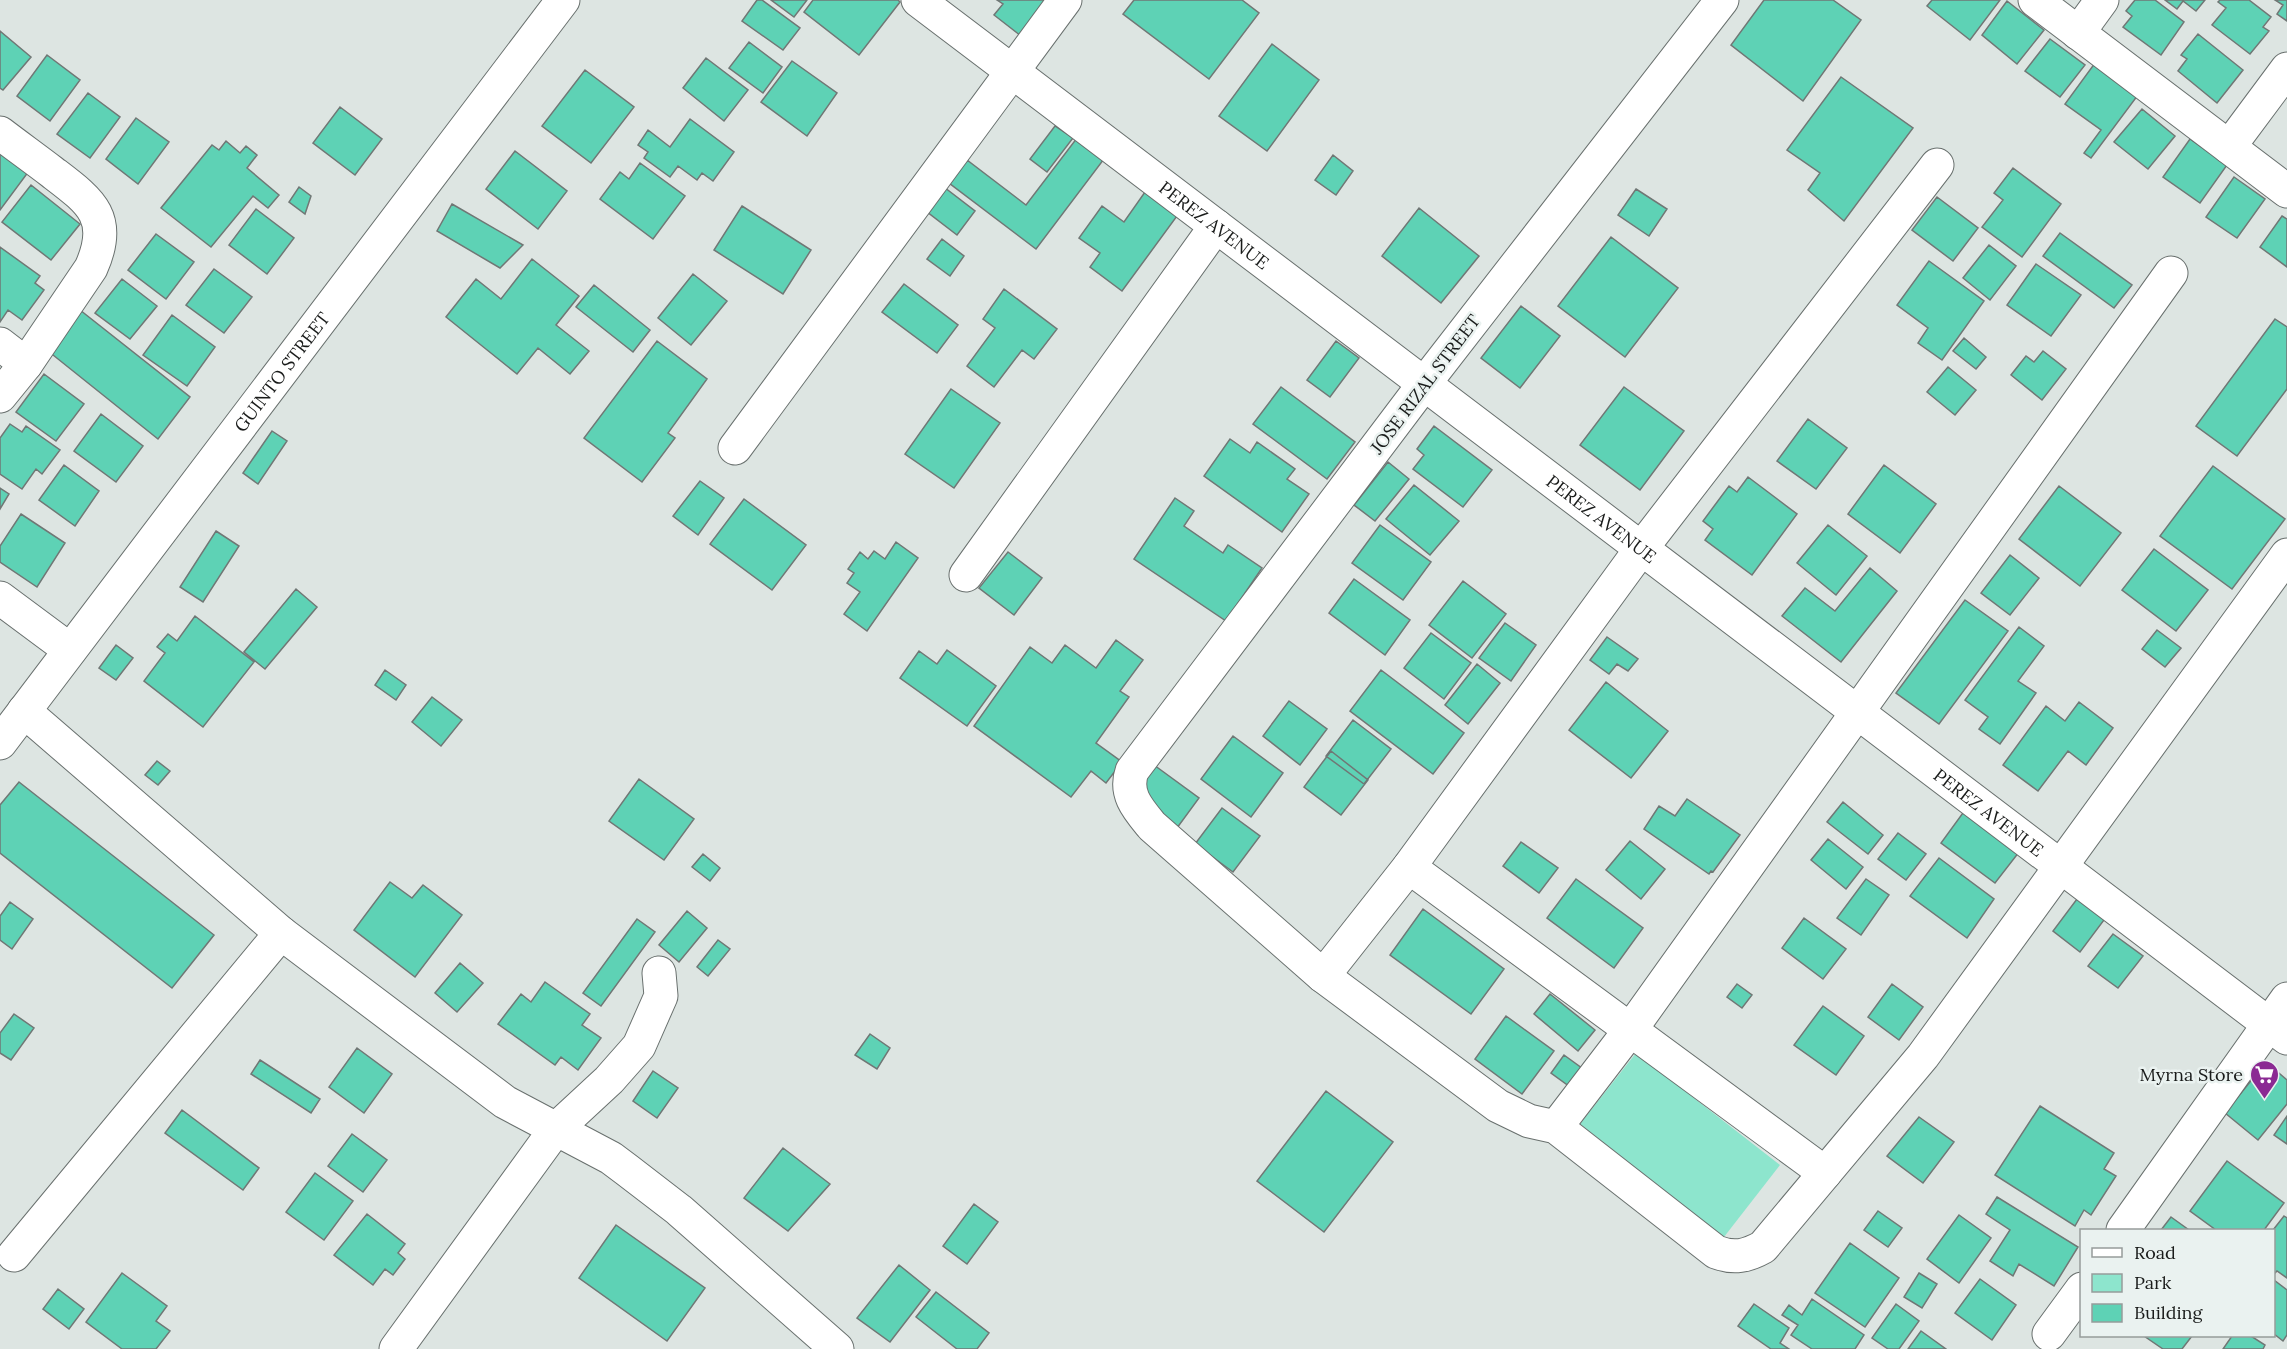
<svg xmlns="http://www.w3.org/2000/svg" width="2287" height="1349" viewBox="0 0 2287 1349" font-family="Lora,serif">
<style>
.green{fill:#8de5cd}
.building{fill:#5ed2b5;stroke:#707775;stroke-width:1.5}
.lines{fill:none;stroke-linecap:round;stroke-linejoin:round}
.minor-casing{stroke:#69706e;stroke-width:35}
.tertiary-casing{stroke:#69706e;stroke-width:35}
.minor{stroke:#fff;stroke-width:33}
.tertiary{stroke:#fff;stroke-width:33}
.labels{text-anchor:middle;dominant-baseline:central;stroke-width:5;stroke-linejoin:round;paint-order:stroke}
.street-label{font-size:18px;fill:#191b1a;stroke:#eaf2f0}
.poi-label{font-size:18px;fill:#191b1a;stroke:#eaf2f0;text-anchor:end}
</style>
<rect width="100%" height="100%" fill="#dde5e2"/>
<path class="green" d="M1636,1053L1780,1165L1724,1237L1580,1124Z"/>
<path class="building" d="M757,0H762L800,28L783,50L742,21Z
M771,0H807L794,17Z
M813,0H898L900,2L859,55L804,12Z
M997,0H1048L1021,36L994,15L1003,4Z
M1134,0H1242L1259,13L1209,79L1123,14Z
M1764,0H1833L1861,20L1803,101L1731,45Z
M1932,0H2000L1970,40L1927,6Z
M2135,0H2155L2184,22L2161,55L2123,27L2132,16L2126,11Z
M2165,0H2205L2196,11L2183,1L2177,9Z
M2220,0H2249L2271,17L2263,27L2269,31L2250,54L2212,25L2226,8L2218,2Z
M2275,0H2287V21L2277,14L2283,5Z
M2007,1L2044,30L2017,64L1982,35Z
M0,31L31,57L3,90L0,88Z
M2198,34L2243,70L2217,103L2178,71L2187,59L2181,55Z
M2050,39L2085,65L2060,97L2025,71Z
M749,42L782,67L763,93L729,68Z
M1272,44L1319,80L1267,151L1219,116Z
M47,55L80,80L50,121L17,96Z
M706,58L748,90L724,121L683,88Z
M792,61L837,93L807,136L761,102Z
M2095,63L2138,95L2091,158L2084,153L2101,130L2065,104Z
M585,70L634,107L591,163L542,126Z
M1841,77L1913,128L1844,221L1808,190L1820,173L1787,150Z
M88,93L120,117L90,158L57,134Z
M340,107L382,139L355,175L313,143Z
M2142,109L2175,136L2148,169L2114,142Z
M136,118L169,142L138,184L106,159Z
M690,119L734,152L713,181L702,173L697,180L678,166L670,177L644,158L648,152L638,145L648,130L670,147Z
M1055,126L1073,138L1047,172L1030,159Z
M1077,138L1104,159L1036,249L949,183L967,160L1026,205Z
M2190,139L2227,165L2200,203L2163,177Z
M226,141L240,153L246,146L257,155L247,168L279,195L268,208L253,196L211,247L161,208L212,145L219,150Z
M0,149L29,171L0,210Z
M515,151L567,191L538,229L486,189Z
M1333,155L1353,171L1336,195L1315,180Z
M640,163L685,196L653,239L600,199L620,172L629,179Z
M2013,168L2061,204L2022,257L1982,227L2003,200L1994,193Z
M2234,177L2265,199L2237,238L2206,217Z
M940,184L975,211L957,235L922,208Z
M31,185L80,224L51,260L2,222Z
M299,187L311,196L305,214L289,202Z
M1636,189L1667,209L1649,236L1618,215Z
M1145,192L1177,216L1122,291L1090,267L1100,253L1079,238L1102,206L1124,222Z
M1937,197L1978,228L1953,261L1912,230Z
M452,204L523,245L500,268L437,231Z
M742,206L811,250L783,294L714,250Z
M1419,208L1479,256L1441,303L1382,256Z
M256,209L294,238L267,274L229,245Z
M2282,216L2287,219V267L2260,247Z
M2060,233L2132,285L2114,308L2043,256Z
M156,234L194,262L166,299L128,270Z
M1611,237L1678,288L1625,357L1558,306Z
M942,239L964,256L950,276L927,259Z
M1989,245L2016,266L1990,300L1963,278Z
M0,247L40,276L35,283L44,290L22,320L8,310L0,322Z
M532,259L579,296L556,325L589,351L570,374L538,348L517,374L446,317L476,279L501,299Z
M1929,261L1984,301L1942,360L1918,343L1928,328L1897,305Z
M2036,264L2081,295L2051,336L2007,305Z
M214,269L252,297L224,333L186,305Z
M693,274L727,301L691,345L658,318Z
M122,279L157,306L130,339L95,313Z
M904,284L958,325L937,353L882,312Z
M594,285L650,330L633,352L576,307Z
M1004,289L1057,329L1034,359L1022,350L994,387L967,366L995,328L983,319Z
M1521,306L1560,336L1520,388L1481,358Z
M80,310L190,397L158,439L48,351Z
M172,315L215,347L187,386L143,355Z
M2275,319L2287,327V389L2237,456L2196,426Z
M1964,338L1986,357L1976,369L1953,351Z
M657,341L707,379L668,433L675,438L642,482L584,438Z
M1336,341L1359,358L1330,397L1307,380Z
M2043,351L2066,369L2042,400L2011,375L2026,356L2034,362Z
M1948,367L1976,390L1955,415L1927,392Z
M44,374L84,404L56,441L16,412Z
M1281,387L1355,442L1327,479L1253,424Z
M1624,387L1684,431L1640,490L1580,445Z
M951,389L1000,423L954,488L905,454Z
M101,414L143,446L116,482L74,451Z
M1808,419L1847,448L1816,489L1777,461Z
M10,424L22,432L26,426L60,450L42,474L36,469L22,489L0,474V438Z
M1434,426L1492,470L1463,507L1413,469L1424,455L1417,449Z
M272,431L287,441L258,484L243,473Z
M1230,439L1250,453L1257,442L1295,469L1287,479L1309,494L1282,532L1204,476Z
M1388,462L1409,479L1375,521L1354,505Z
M64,465L99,491L75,526L39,500Z
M1884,465L1936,504L1900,553L1848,514Z
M2213,466L2285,519L2232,589L2160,536Z
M1748,477L1797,514L1752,575L1705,540L1713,529L1703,521L1729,486L1737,492Z
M700,481L724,498L698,535L673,516Z
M1414,485L1459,521L1430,555L1386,519Z
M2059,486L2121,533L2080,586L2019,539Z
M0,488L9,494L0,509Z
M1175,498L1194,511L1184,526L1223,553L1228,545L1262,568L1226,621L1134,559Z
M744,499L806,545L772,590L710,544Z
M21,514L65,543L37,587L0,562V546Z
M1380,525L1431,562L1403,600L1352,563Z
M1828,525L1867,556L1836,595L1797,563Z
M216,531L239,546L203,602L180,587Z
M896,542L918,558L867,631L844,614L860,592L847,583L854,573L848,569L860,552L868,559L874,551L885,559Z
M2154,549L2208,590L2176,631L2122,590Z
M1008,552L1042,578L1014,615L979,588Z
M2010,555L2039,578L2010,615L1981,593Z
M1870,568L1897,591L1841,662L1782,616L1805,588L1835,611Z
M1354,579L1410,620L1385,655L1329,613Z
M1463,581L1506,614L1472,658L1429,625Z
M296,589L317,607L265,669L244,652Z
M1965,600L2008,631L1939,724L1896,693Z
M195,616L254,662L203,727L144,681L165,653L157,647L168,634L177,641Z
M1505,623L1536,645L1511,681L1479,658Z
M2019,627L2044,646L2018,681L2036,693L2000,744L1979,729L1988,717L1965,700Z
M2157,630L2181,648L2165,667L2142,649Z
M1431,633L1471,663L1444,699L1404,668Z
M1607,637L1638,659L1628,671L1617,664L1609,674L1590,660Z
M1116,640L1143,660L1120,691L1129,697L1096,743L1122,762L1106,783L1091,771L1071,797L974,726L1030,647L1052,663L1065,645L1096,668Z
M116,645L133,658L116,680L99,668Z
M947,650L996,686L967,726L900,678L919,651L937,664Z
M1477,664L1500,683L1468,724L1445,705Z
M385,670L406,685L396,700L375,685Z
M1381,670L1464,733L1433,774L1350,711Z
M1606,682L1668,731L1631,778L1569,730Z
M432,697L462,720L441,746L412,722Z
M1289,701L1327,729L1300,765L1263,736Z
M2079,702L2113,728L2086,765L2068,751L2038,791L2003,765L2046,706L2065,721Z
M1353,720L1391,749L1364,784L1326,756Z
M1233,736L1283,773L1251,817L1201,779Z
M1331,751L1368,780L1341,815L1304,787Z
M157,761L170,771L158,785L145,775Z
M1154,765L1199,798L1177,828L1133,795Z
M639,779L694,819L664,860L609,821Z
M19,782L214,935L172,988L0,853V805Z
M1687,799L1740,835L1713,872L1711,871L1709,874L1644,829L1659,806L1675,816Z
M1843,802L1883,835L1868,854L1827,822Z
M1968,806L2023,847L1995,883L1941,843Z
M1222,808L1260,836L1233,872L1195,844Z
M1898,833L1926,854L1906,880L1878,859Z
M1828,839L1863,867L1846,889L1811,860Z
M1630,841L1665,869L1641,899L1606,870Z
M1521,842L1558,868L1539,893L1503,866Z
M703,854L720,868L710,881L692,867Z
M1939,858L1994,899L1967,938L1910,896Z
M1576,879L1643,928L1614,968L1547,918Z
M1866,879L1889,895L1861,935L1837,918Z
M390,882L412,898L423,885L462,915L415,977L354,930Z
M2080,895L2107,916L2080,952L2053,931Z
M10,902L33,919L12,949L0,940V916Z
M1423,909L1504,969L1471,1014L1390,955Z
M687,911L707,928L679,962L659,945Z
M1804,918L1846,949L1823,979L1782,948Z
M637,919L655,932L601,1006L583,993Z
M2113,934L2143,956L2118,988L2088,966Z
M718,940L730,949L708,976L697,967Z
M460,963L483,983L457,1012L435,993Z
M545,982L590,1014L582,1025L601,1038L578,1070L561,1057L555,1065L498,1024L521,994L531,1002Z
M1737,984L1752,995L1742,1008L1727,997Z
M1892,984L1923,1007L1899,1040L1868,1017Z
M1550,994L1595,1030L1578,1051L1534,1014Z
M1823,1006L1864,1036L1836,1075L1794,1045Z
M14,1014L34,1028L11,1060L0,1053V1033Z
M1506,1016L1554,1051L1522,1094L1475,1059Z
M870,1034L890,1048L877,1069L855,1055Z
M357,1048L392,1074L364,1113L329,1087Z
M1564,1055L1590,1074L1577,1092L1551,1073Z
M260,1060L320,1099L311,1113L251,1074Z
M2266,1062L2287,1080V1104L2258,1140L2225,1113Z
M653,1071L678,1088L657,1118L633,1101Z
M1326,1091L1393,1142L1324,1232L1257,1181Z
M2040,1106L2114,1153L2104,1169L2116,1176L2091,1215L2084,1210L2075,1226L1995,1175Z
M182,1110L259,1168L243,1190L165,1133Z
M2287,1116V1144L2274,1135Z
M1919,1117L1954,1142L1923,1183L1887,1156Z
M352,1134L387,1160L363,1192L328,1166Z
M783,1148L830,1184L788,1231L744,1198Z
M2227,1161L2284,1203L2264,1230H2216L2190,1211Z
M315,1173L353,1201L324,1240L286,1212Z
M1997,1197L2078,1247L2054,1286L2019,1264L2013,1276L1990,1261L2010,1230L1986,1214Z
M974,1204L998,1222L967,1264L943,1246Z
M1878,1211L1902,1228L1888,1247L1864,1230Z
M367,1214L405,1244L398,1253L405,1259L393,1275L385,1269L373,1285L334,1255Z
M1959,1215L1991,1238L1959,1283L1927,1259Z
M2284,1216L2287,1218V1278L2277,1271L2274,1274L2273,1230Z
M2171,1217L2189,1230H2161Z
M616,1225L705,1288L667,1341L579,1278Z
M1850,1243L1899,1278L1865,1327L1815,1293Z
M899,1265L930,1290L890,1342L857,1318Z
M122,1273L167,1306L156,1321L170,1331L156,1349H122L86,1322Z
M1919,1273L1937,1284L1922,1308L1904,1297Z
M1980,1279L2016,1305L1992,1340L1955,1313Z
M2274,1280L2287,1290V1335L2283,1341L2274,1334Z
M58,1289L84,1309L69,1329L43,1309Z
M936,1292L989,1333L977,1349H957L916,1317Z
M1812,1299L1864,1335L1855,1349H1812L1791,1335L1798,1325L1782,1315L1789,1305L1802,1315Z
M1754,1304L1789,1328L1780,1343L1789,1349H1771L1738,1326Z
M1896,1304L1919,1321L1899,1349H1888L1872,1338Z
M1921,1331L1946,1349H1908Z
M2144,1336H2192L2182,1349H2163Z
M2232,1336H2251L2265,1345L2263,1349H2223Z"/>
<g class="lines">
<defs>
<g id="minor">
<path id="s1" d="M918,0L2287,1038"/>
<path d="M1722,0L1424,384L1132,771C1124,794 1138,809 1152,826L1323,976L1498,1106L1529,1121L1556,1127L1716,1252C1734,1259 1747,1256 1763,1247L1923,1056L2287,555"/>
<path d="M2035,0L2287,191"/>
<path d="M2078,33L2102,0"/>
<path d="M0,133C17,146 35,159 52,172C90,201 114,217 91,268L26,364L0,396"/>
<path d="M2229,147L2287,69"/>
<path d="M0,344L26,364"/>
<path d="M735,448L1065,0"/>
<path d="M966,575L1216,226"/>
<path d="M0,598L70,650"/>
<path d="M24,711L281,933L505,1102L611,1158L627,1170L679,1210L837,1349"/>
<path d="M1409,867L1825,1173"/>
<path d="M1323,976L1409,867L1641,549L1937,165"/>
<path d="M1556,1127L1631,1029L2171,273"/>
<path d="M2123,1230L2287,999"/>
<path d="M14,1255L281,933"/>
<path d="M2049,1334L2082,1289"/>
<path d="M396,1349L555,1130L609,1080L639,1046L661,996L659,973"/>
</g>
<g id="tertiary">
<path id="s2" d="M0,743L563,0"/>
</g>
</defs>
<use href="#minor" class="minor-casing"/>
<use href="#tertiary" class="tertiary-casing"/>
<use href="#minor" class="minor"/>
<use href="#tertiary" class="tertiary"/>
</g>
<defs>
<symbol id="supermarket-pin" viewBox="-11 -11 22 30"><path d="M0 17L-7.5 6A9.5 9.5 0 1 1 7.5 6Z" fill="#8b2a93" stroke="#eaf2f0"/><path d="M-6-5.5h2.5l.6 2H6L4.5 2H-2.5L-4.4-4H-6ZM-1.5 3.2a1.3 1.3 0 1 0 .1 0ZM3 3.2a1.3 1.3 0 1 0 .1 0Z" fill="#fff"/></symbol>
</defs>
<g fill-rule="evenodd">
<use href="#supermarket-pin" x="2248" y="1058" width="33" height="45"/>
</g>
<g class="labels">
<g class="street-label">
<text stroke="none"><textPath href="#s1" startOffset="372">PEREZ AVENUE</textPath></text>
<text stroke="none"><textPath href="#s2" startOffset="466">GUINTO STREET</textPath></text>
<text transform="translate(1425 384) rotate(-53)">JOSE RIZAL STREET</text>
<text stroke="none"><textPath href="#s1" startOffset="858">PEREZ AVENUE</textPath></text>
<text stroke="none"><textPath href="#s1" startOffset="1344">PEREZ AVENUE</textPath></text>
</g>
<g class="poi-label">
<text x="2243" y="1074">Myrna Store</text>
</g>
</g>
<rect x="2080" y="1229" width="195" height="108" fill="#eaf2f0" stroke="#969c9a" stroke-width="1.5"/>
<rect x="2092" y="1248" width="30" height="9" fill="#ffffff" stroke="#969c9a" stroke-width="1.5"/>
<text x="2134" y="1259" font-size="18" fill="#191b1a">Road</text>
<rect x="2092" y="1274" width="30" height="18" fill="#8de5cd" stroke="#969c9a" stroke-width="1.5"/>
<text x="2134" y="1289" font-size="18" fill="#191b1a">Park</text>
<rect x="2092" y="1304" width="30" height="18" fill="#5ed2b5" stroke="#969c9a" stroke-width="1.5"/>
<text x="2134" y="1319" font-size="18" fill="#191b1a">Building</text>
</svg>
